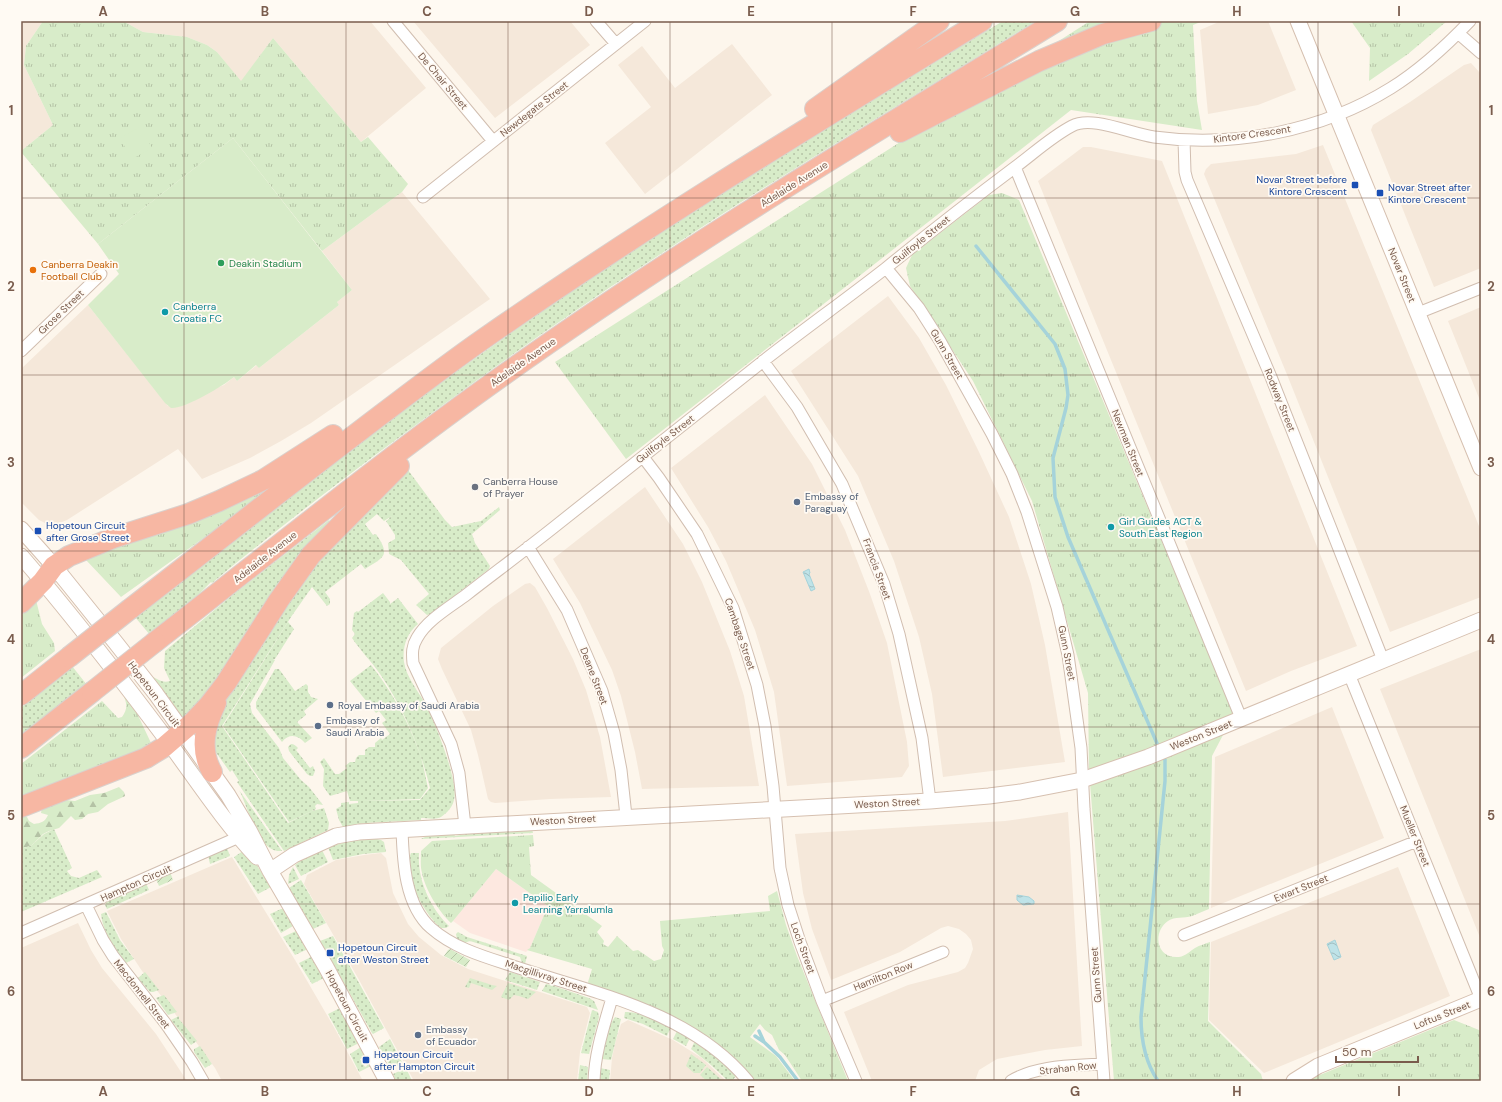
<svg xmlns="http://www.w3.org/2000/svg" width="1502" height="1102" viewBox="0 0 1502 1102" font-family="'DM Sans',sans-serif">
<style>
.residential{fill:#f5e8da}
.commercial{fill:#fde8e0}
.grass{fill:url(#grass-dots)}
.forest{fill:url(#forest-firs)}
.park{fill:url(#park-tufts)}
.garden{fill:url(#garden-furrows)}
.pitch{fill:#d8ecc9}
.water{fill:url(#water-waves);stroke:#a5d3da}
.lines{fill:none;stroke-linecap:round;stroke-linejoin:round}
.stream{stroke:#a5d3da;stroke-width:3.5}
.street-casing{stroke:#d1beb0;stroke-width:13}
.secondary-casing{stroke:#d6c0b0;stroke-width:17}
.highway-casing{stroke:#dad1cd;stroke-width:22}
.street{stroke:#fff;stroke-width:11}
.secondary{stroke:#fff;stroke-width:15}
.highway{stroke:#f7b7a3;stroke-width:20}
.highway-bridge-casing{stroke:#dad1cd;stroke-width:22;stroke-linecap:butt}
.highway-bridge{stroke:#f7b7a3;stroke-width:20}
.grid{fill:none;stroke:#7a5c4d;stroke-width:1;stroke-opacity:0.55}
.transit-dot{fill:#1a4fb4;stroke:#fffaf3;stroke-width:1.5}
.leisure-dot{fill:#2e9e5b;stroke:#fffaf3;stroke-width:1.5}
.food-dot{fill:#e8710a;stroke:#fffaf3;stroke-width:1.5}
.culture-dot{fill:#0f9aa8;stroke:#fffaf3;stroke-width:1.5}
.worship-dot{fill:#6b7280;stroke:#fffaf3;stroke-width:1.5}
.service-dot{fill:#5c6f8a;stroke:#fffaf3;stroke-width:1.5}
.labels{text-anchor:middle;dominant-baseline:central;stroke-width:3.5;stroke-linejoin:round;paint-order:stroke}
.street-label{font-size:10px;fill:#7a5c4d;stroke:#fffaf3}
.transit-label{font-size:10px;fill:#164399;stroke:#fffaf3;text-anchor:start}
.leisure-label{font-size:10px;fill:#27864d;stroke:#fffaf3;text-anchor:start}
.food-label{font-size:10px;fill:#c56008;stroke:#fffaf3;text-anchor:start}
.culture-label{font-size:10px;fill:#0d838f;stroke:#fffaf3;text-anchor:start}
.worship-label{font-size:10px;fill:#5b616d;stroke:#fffaf3;text-anchor:start}
.service-label{font-size:10px;fill:#4e5e75;stroke:#fffaf3;text-anchor:start}
.neatline{fill:none;stroke:#7a5c4d;stroke-width:1.5}
.grid-label{font-size:13px;text-anchor:middle;font-weight:bold;fill:#7a5c4d}
</style>
<defs>
<pattern id="grass-dots" width="8" height="8" patternUnits="userSpaceOnUse"><rect width="8" height="8" fill="#d8ecc9"/><path d="M2 2h.1M6 6h.1" fill="none" stroke="#b4c2a5" stroke-width="1.8" stroke-linecap="round"/></pattern>
<pattern id="forest-firs" width="22" height="20" patternUnits="userSpaceOnUse"><rect width="22" height="20" fill="#d8ecc9"/><path d="M5 1l3.5 6h-7zM16 11l3.5 6h-7z" fill="#b4c2a5"/></pattern>
<pattern id="park-tufts" width="24" height="20" patternUnits="userSpaceOnUse"><rect width="24" height="20" fill="#d8ecc9"/><path d="M3 7l-1-3M5 7V3M7 7l1-3M15 17l-1-3M17 17v-4M19 17l1-3" fill="none" stroke="#b4c2a5"/></pattern>
<pattern id="garden-furrows" width="10" height="10" patternUnits="userSpaceOnUse"><rect width="10" height="10" fill="#d8ecc9"/><path d="M-1 1l2-2M0 10L10 0M9 11l2-2" fill="none" stroke="#b4c2a5"/></pattern>
<pattern id="water-waves" width="16" height="10" patternUnits="userSpaceOnUse"><rect width="16" height="10" fill="#bfe3e8"/><path d="M0 5q4-4 8 0t8 0" fill="none" stroke="#a0bbbe"/></pattern>
</defs>
<rect width="100%" height="100%" fill="#fdf6ec"/>
<path class="residential" d="M21,21H43L26,46L24,65L53,125L21,151Z
M123,21H370L426,88L361,142L273,38L241,82L217,52L207,45L187,37L143,32Z
M413,21H570L590,45L495,118Z
M1221,21H1268L1296,90L1258,105L1208,114L1200,30Z
M732,44L772,95L645,194L605,143L651,107L618,65L642,46L675,88Z
M1471,63L1481,74V268L1434,287L1371,130L1373,125L1410,102L1464,65Z
M1323,145L1481,531V597L1390,632L1288,377L1204,174L1206,169L1211,164L1296,154Z
M1083,147H1091L1162,161L1357,646L1291,671L1246,691L1038,181Z
M402,192L490,299L311,423L281,441L250,458L202,479L178,449L67,520L57,524H47L39,520L21,502V369L88,305L168,406L224,385L234,377L237,381L257,365L259,368L339,305L337,302L352,290L322,251Z
M888,296L919,338L946,385L979,452L1009,517L1031,584L1045,645L1065,762L943,777L932,694L919,637L894,561L858,476L791,371Z
M1481,307V403L1448,321Z
M765,395L812,464L845,530L870,594L887,643L907,742L909,766L902,777L787,786L774,692L755,630L726,561L708,527L671,468Z
M645,487L683,544L702,582L730,651L744,696L759,786L642,789L635,752L621,696L612,670L580,603L553,559Z
M530,583L535,587L547,608L573,659L586,690L600,737L611,797L550,799L495,803L491,802L488,799L478,755L471,730L442,669L438,659L441,648L493,606L525,584Z
M1481,649V940L1380,689Z
M1332,707L1384,838L1211,908L1215,757Z
M1068,812L1082,1046L1045,1050L997,1059L979,1070L975,1081H872L844,1012L908,985L958,972L965,968L968,963L973,949L971,940L966,934L959,929L948,926L941,928L900,952L831,980L812,929L803,893L795,834L1005,821Z
M381,853L386,858L393,893L408,924L419,937L441,955L468,969L587,1007L590,1013L580,1052L577,1081H414L358,978L304,884L307,875L336,860L364,855Z
M232,857L295,960L335,1029L363,1081H222L215,1068L179,1019L142,971L121,939L107,911Z
M1398,867L1450,996L1264,1073L1209,1020L1211,942Z
M78,923L91,950L102,968L156,1034L187,1081H21V948Z
M628,1020L673,1040L702,1058L726,1081H610L612,1058L616,1040L621,1024Z"/>
<path class="commercial" d="M496,869L548,906L530,948L526,952L470,933L453,921Z"/>
<path class="grass" d="M1003,21H1036C905,102 772,180 644,265C553,324 465,388 378,453C322,495 266,538 212,583L211,582L198,595L150,635L135,617C250,531 360,440 477,357C646,236 825,129 1003,21Z
M405,466L445,520L452,527L481,521L499,507L500,510L472,534L475,543L490,566L489,569L431,614L427,615L416,605L429,594L401,560L389,554L388,543L395,539V535L386,521L392,516L384,521L377,514L365,524L373,535L376,534C391,556 384,557 365,569L361,564L325,592L330,599V604L327,606L312,587L291,617L222,726L288,823L312,811L324,808L329,823L328,830L284,851L237,782L239,781L232,770L230,772L212,747L219,707L309,571Z
M329,520L331,524L227,672L183,719L149,676C157,677 161,684 170,681L164,668L165,651L235,593Z
M383,593L390,602V604L398,598L418,624C407,633 402,647 404,662C406,677 419,692 426,705C435,723 459,781 454,800C452,809 445,814 441,817C436,820 427,818 421,818V820L365,823L343,827L339,820L336,809L341,806V803L349,802V804L358,803V801H350L347,791L330,796L323,786L324,769L320,762L324,758L335,774H339L347,768L345,766L350,762H355L356,758L359,755H365V750L369,747H375V743L381,738L382,740L390,734L382,723L386,720L379,711L376,713L350,681L371,665C391,690 407,719 418,749C423,761 425,775 428,788L420,799L361,801L420,800L430,788C420,747 404,709 380,674C371,661 360,650 352,638L355,634L352,630L354,613L357,611L358,612Z
M288,622L294,629L275,659H273L275,660L250,704L252,713L279,748L283,758L301,780L309,787L323,805L317,804L315,806L316,809L289,822L223,726Z
M72,666L87,685L21,734V708Z
M275,669H279L295,691L306,684L308,686V692L311,697L318,699L304,711L306,715L297,722L312,738L305,743C298,735 289,733 282,742L256,708V702Z
M291,744C294,744 296,746 298,748L296,750L310,768L313,766L315,771L313,776H310L307,774L289,751L288,747Z
M239,790L282,851H281C258,853 248,806 239,790Z
M54,829L72,868L67,871L71,876L79,878L97,870L102,877L21,912V849L32,845L44,834Z
M532,829L533,833L421,839L429,835L454,834L455,836L466,834V833Z
M373,838L381,840L384,842L386,852L363,854L333,860L328,847L350,841Z
M227,848L230,856L210,864L208,855Z
M322,850L328,862L301,876L295,865L307,856Z
M243,851L252,858L271,887L258,894L234,857Z
M411,853H419C417,879 430,908 449,926L446,928H441C425,915 402,875 411,853Z
M293,867L299,879L288,884L289,875Z
M301,880L326,923L313,929L289,888Z
M146,883L149,890L107,909L105,905L107,901Z
M281,909H284L293,924V926L281,933L270,914Z
M106,912L120,940L134,959L126,963C115,949 103,933 101,914Z
M296,931L308,949L295,955L283,937Z
M458,932L467,937L527,956L525,964L522,963L520,957L470,941L464,943L457,939L456,934Z
M333,936L384,1028L373,1034L372,1033L330,958L332,957L329,950L326,952L320,942V941Z
M311,957L324,978L312,984L299,963Z
M145,972L159,990L153,992H150L138,978Z
M510,972L540,982L537,990L505,980Z
M470,978L492,985L497,986L492,990L471,983L469,988L465,987Z
M508,983L536,992L528,999L519,996L514,995L509,1000L501,997Z
M546,984L551,985L589,998L594,1001L598,1010L542,991Z
M164,995L177,1012L168,1015L156,998Z
M340,1008L359,1043L347,1049L328,1014Z
M592,1010L598,1012L599,1017L589,1054L581,1053Z
M625,1012C640,1011 656,1021 669,1027L670,1029L667,1036L643,1024L624,1018Z
M179,1016V1019L197,1041L191,1045L171,1020Z
M615,1017L621,1019L611,1060L602,1059L610,1025Z
M677,1031L690,1038L686,1046L673,1039Z
M390,1039L403,1064L391,1068L379,1047Z
M695,1041L719,1059L736,1076L732,1081H728L711,1065L691,1049Z
M200,1046L212,1064L205,1068L194,1052V1049Z
M361,1047L367,1056L360,1059L365,1067L367,1066L366,1063L370,1061L371,1066L359,1072L350,1054Z
M691,1054L706,1065L700,1073H694L686,1066Z
M580,1065L588,1067L587,1081H578Z
M707,1067L723,1081H707L700,1075Z
M406,1068L412,1081H396L393,1074Z
M600,1068L610,1070L609,1081H599Z"/>
<path class="forest" d="M119,787L124,792L125,796L121,798L108,804L98,812L88,814L82,819L75,820L71,816L59,828L49,831L43,834L32,845L21,849V816L27,817L29,821L34,824C41,823 45,822 48,815L41,813L42,807L65,800L75,801L90,795L104,793Z"/>
<path class="park" d="M43,21H123L143,32L187,37L207,45L217,52L241,81L273,38L361,142L368,137L408,184L402,192L322,251L233,138L98,244L21,152V151L53,125L24,65L26,46Z
M1090,21H1203L1193,25L1197,101L1202,130L1071,110L626,459L555,362Z
M1351,21H1447L1408,54L1369,81L1370,48Z
M1002,193L1019,200L1234,714L1212,756L1209,909C1203,911 1198,914 1192,916C1184,919 1175,916 1168,921C1152,932 1156,959 1179,957C1186,956 1190,951 1195,948C1200,945 1205,944 1210,942L1208,1021L1261,1074L1263,1081H1114L1089,771L1088,693L1032,501L973,381L910,286L906,268L912,255L989,195Z
M291,467L254,502L121,597L86,560Z
M36,600L42,624L54,643L55,651L21,678V616Z
M123,694L135,709L151,743L147,747L21,804V764L102,701L118,718L122,717C128,708 127,704 123,694Z
M533,835L534,846L529,847L531,875L602,926L597,932L604,941L603,944L608,947L617,936L633,951L638,950L654,961L661,959L664,950L662,946L660,921L770,911L768,896L777,891L786,925L797,956L848,1081H802L785,1055L779,1050L772,1035L765,1030L760,1024L750,1037L776,1056L795,1081H755L739,1062L714,1041L696,1029L666,1013L589,984L588,982L592,969L527,950L530,948L548,906L496,869L453,921L451,923C439,912 425,889 422,873C420,866 421,858 421,851L432,841Z
M1454,1020L1479,1030L1481,1033V1081H1309L1315,1077Z"/>
<path class="garden" d="M170,872L173,880L159,886L156,879Z
M450,949L470,960L466,967L444,956L448,950Z"/>
<path class="pitch" d="M140,127L152,148L132,159L120,138Z
M233,138L352,290L337,302L339,305L259,368L256,365L237,381L234,377C223,386 185,409 171,408L165,403L88,305L119,274L98,244Z"/>
<path class="water" d="M809,569L810,573L809,574L815,589L811,591L803,572Z
M1017,895L1029,897L1034,901V904L1023,905L1017,900Z
M1335,940L1341,957L1334,960L1327,944Z"/>
<g class="lines">
<path class="stream" d="M976,246L1055,344L1065,369L1068,395L1066,408L1053,458L1055,497L1068,537L1159,748
M759,1031L764,1042L780,1057L798,1081
M755,1036L764,1042
M1158,1081C1145,1062 1141,1040 1141,1017L1165,781V760L1163,755"/>
<defs>
<path id="street" d="M393,21L493,141
M596,21L616,44
M1458,33L1481,53
M1184,140L1185,172L1187,180L1271,377L1383,660
M1015,167L1241,718
M423,197L645,21
M886,268L919,308L940,341L992,434L1012,474L1027,512L1057,607L1068,655L1081,748L1084,809L1104,1081
M1418,313L1481,288
M21,351L101,274
M763,361L797,407L842,484L884,584L899,634L922,738L930,801
M643,457L659,478L697,534L733,608L757,685L765,726L773,786L780,868L788,905L800,942L822,1001L856,1081
M528,547L567,610L602,691L614,733L621,770L626,816
M1349,674L1481,999
M465,826L459,773L451,744L413,663C412,653 412,646 417,638C427,620 450,607 466,595C497,571 528,548 558,524C626,470 694,416 762,362C803,330 845,300 886,268C928,234 970,201 1014,168C1033,154 1051,137 1072,126C1092,115 1131,134 1154,137C1234,148 1322,131 1391,88C1420,70 1446,46 1470,21
M402,829C403,862 405,905 431,928C456,950 489,958 519,968C599,994 692,1013 748,1081
M86,905L103,940L113,956L166,1024L192,1062L203,1081
M21,933L239,837
M1184,935L1417,841
M822,1001L943,952
M594,1081C595,1052 604,1026 612,998
M1011,1081C1037,1065 1072,1066 1102,1064"/>
<path id="secondary" d="M1298,21L1481,468
M21,529L54,566L116,643L156,694L228,795L249,830L270,871L326,967L387,1081
M21,556C74,617 122,680 170,744C198,782 224,822 257,857
M270,871L294,855L336,836L359,832L930,801L989,796L1020,792L1082,780L1148,757L1481,620
M1294,1081L1318,1066L1481,999"/>
<path id="highway" d="M815,109L939,21
M900,132L1039,61L1103,34L1151,21
M21,603L43,581L54,566L69,556L113,538L188,514L219,501L263,480L333,435
M130,609C218,541 305,472 394,405C423,383 452,361 482,340C644,227 814,124 982,21
M155,642C271,552 385,459 505,374C683,247 871,135 1057,21
M21,695L69,657
M21,748L92,692
M212,772C199,749 205,726 216,703
M21,807L146,758L164,747L193,722L209,705L226,683L279,600L311,555L399,466"/>
</defs>
<use href="#street" class="street-casing"/>
<use href="#secondary" class="secondary-casing"/>
<use href="#highway" class="highway-casing"/>
<use href="#street" class="street"/>
<use href="#secondary" class="secondary"/>
<use href="#highway" class="highway"/>
<defs>
<path id="highway-bridge" d="M69,657L130,609
M92,692L155,642"/>
</defs>
<use href="#highway-bridge" class="highway-bridge-casing"/>
<use href="#highway-bridge" class="highway-bridge"/>
</g>
<path class="grid" d="M184,21V1081M346,21V1081M508,21V1081M670,21V1081M832,21V1081M994,21V1081M1156,21V1081M1318,21V1081M21,198H1481M21,375H1481M21,551H1481M21,727H1481M21,904H1481"/>
<g class="transit-dot">
<rect x="1351" y="181" width="8" height="8" rx="2"/>
<rect x="1376" y="189" width="8" height="8" rx="2"/>
<rect x="34" y="527" width="8" height="8" rx="2"/>
<rect x="326" y="949" width="8" height="8" rx="2"/>
<rect x="362" y="1056" width="8" height="8" rx="2"/>
</g>
<circle class="leisure-dot" cx="221" cy="263" r="4"/>
<circle class="food-dot" cx="33" cy="270" r="4"/>
<g class="culture-dot">
<circle cx="165" cy="312" r="4"/>
<circle cx="1111" cy="527" r="4"/>
<circle cx="515" cy="903" r="4"/>
</g>
<circle class="worship-dot" cx="475" cy="487" r="4"/>
<g class="service-dot">
<circle cx="797" cy="502" r="4"/>
<circle cx="330" cy="705" r="4"/>
<circle cx="318" cy="726" r="4"/>
<circle cx="418" cy="1035" r="4"/>
</g>
<g class="labels">
<g class="street-label">
<text transform="translate(443 81) rotate(50)">De Chair Street</text>
<text transform="translate(534 109) rotate(-38)">Newdegate Street</text>
<text transform="translate(1252 134) rotate(-8)">Kintore Crescent</text>
<text transform="translate(794 184) rotate(-32)">Adelaide Avenue</text>
<text transform="translate(921 240) rotate(-39)">Guilfoyle Street</text>
<text transform="translate(1402 275) rotate(68)">Novar Street</text>
<text transform="translate(61 312) rotate(-44)">Grose Street</text>
<text transform="translate(947 354) rotate(60)">Gunn Street</text>
<text transform="translate(523 362) rotate(-35)">Adelaide Avenue</text>
<text transform="translate(1280 400) rotate(68)">Rodway Street</text>
<text transform="translate(665 439) rotate(-38)">Guilfoyle Street</text>
<text transform="translate(1128 443) rotate(68)">Newman Street</text>
<text transform="translate(265 557) rotate(-38)">Adelaide Avenue</text>
<text transform="translate(877 569) rotate(70)">Francis Street</text>
<text transform="translate(740 634) rotate(71)">Cambage Street</text>
<text transform="translate(1067 653) rotate(79)">Gunn Street</text>
<text transform="translate(594 676) rotate(69)">Deane Street</text>
<text transform="translate(154 694) rotate(53)">Hopetoun Circuit</text>
<text transform="translate(1201 735) rotate(-22)">Weston Street</text>
<text transform="translate(887 803) rotate(-3)">Weston Street</text>
<text transform="translate(563 820) rotate(-3)">Weston Street</text>
<text transform="translate(1415 836) rotate(68)">Mueller Street</text>
<text transform="translate(136 883) rotate(-24)">Hampton Circuit</text>
<text transform="translate(1301 888) rotate(-22)">Ewart Street</text>
<text transform="translate(803 948) rotate(70)">Loch Street</text>
<text transform="translate(1096 975) rotate(-94)">Gunn Street</text>
<text transform="translate(546 976) rotate(18)">Macgillivray Street</text>
<text transform="translate(883 976) rotate(-22)">Hamilton Row</text>
<text transform="translate(142 994) rotate(52)">Macdonnell Street</text>
<text transform="translate(347 1006) rotate(62)">Hopetoun Circuit</text>
<text transform="translate(1442 1015) rotate(-22)">Loftus Street</text>
<text transform="translate(1068 1068) rotate(-6)">Strahan Row</text>
</g>
<g class="transit-label">
<text x="1347" y="179" text-anchor="end">Novar Street before<tspan x="1347" dy="12">Kintore Crescent</tspan></text>
<text x="1388" y="187">Novar Street after<tspan x="1388" dy="12">Kintore Crescent</tspan></text>
<text x="46" y="525">Hopetoun Circuit<tspan x="46" dy="12">after Grose Street</tspan></text>
<text x="338" y="947">Hopetoun Circuit<tspan x="338" dy="12">after Weston Street</tspan></text>
<text x="374" y="1054">Hopetoun Circuit<tspan x="374" dy="12">after Hampton Circuit</tspan></text>
</g>
<g class="leisure-label">
<text x="229" y="263">Deakin Stadium</text>
</g>
<g class="food-label">
<text x="41" y="264">Canberra Deakin<tspan x="41" dy="12">Football Club</tspan></text>
</g>
<g class="culture-label">
<text x="173" y="306">Canberra<tspan x="173" dy="12">Croatia FC</tspan></text>
<text x="1119" y="521">Girl Guides ACT &amp;<tspan x="1119" dy="12">South East Region</tspan></text>
<text x="523" y="897">Papilio Early<tspan x="523" dy="12">Learning Yarralumla</tspan></text>
</g>
<g class="worship-label">
<text x="483" y="481">Canberra House<tspan x="483" dy="12">of Prayer</tspan></text>
</g>
<g class="service-label">
<text x="805" y="496">Embassy of<tspan x="805" dy="12">Paraguay</tspan></text>
<text x="338" y="705">Royal Embassy of Saudi Arabia</text>
<text x="326" y="720">Embassy of<tspan x="326" dy="12">Saudi Arabia</tspan></text>
<text x="426" y="1029">Embassy<tspan x="426" dy="12">of Ecuador</tspan></text>
</g>
</g>
<rect width="1502" height="1102" fill="none" stroke="#fffaf3" stroke-width="44"/>
<path d="M1336 1056v6h82v-6" fill="none" stroke="#7a5c4d" stroke-width="2"/>
<text x="1342" y="1056" font-size="12" fill="#7a5c4d" stroke="#fffaf3" stroke-width="3" paint-order="stroke">50 m</text>
<rect x="22" y="22" width="1458" height="1058" class="neatline"/>
<g class="grid-label">
<text x="103" y="16">A</text>
<text x="265" y="16">B</text>
<text x="427" y="16">C</text>
<text x="589" y="16">D</text>
<text x="751" y="16">E</text>
<text x="913" y="16">F</text>
<text x="1075" y="16">G</text>
<text x="1237" y="16">H</text>
<text x="1399" y="16">I</text>
<text x="11" y="115">1</text>
<text x="1491" y="115">1</text>
<text x="11" y="291">2</text>
<text x="1491" y="291">2</text>
<text x="11" y="467">3</text>
<text x="1491" y="467">3</text>
<text x="11" y="644">4</text>
<text x="1491" y="644">4</text>
<text x="11" y="820">5</text>
<text x="1491" y="820">5</text>
<text x="11" y="996">6</text>
<text x="1491" y="996">6</text>
<text x="103" y="1096">A</text>
<text x="265" y="1096">B</text>
<text x="427" y="1096">C</text>
<text x="589" y="1096">D</text>
<text x="751" y="1096">E</text>
<text x="913" y="1096">F</text>
<text x="1075" y="1096">G</text>
<text x="1237" y="1096">H</text>
<text x="1399" y="1096">I</text>
</g>
</svg>
